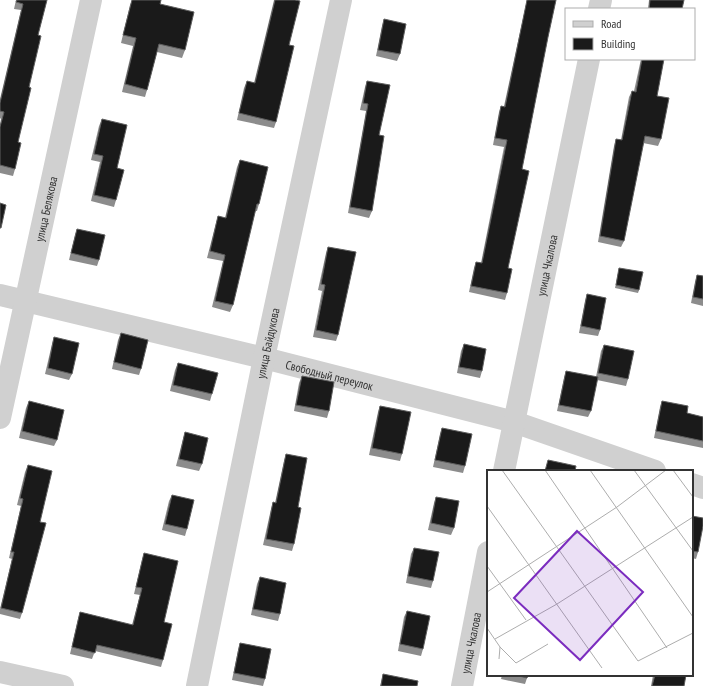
<svg xmlns="http://www.w3.org/2000/svg" width="703" height="686" viewBox="0 0 703 686" font-family="'PT Sans Narrow',sans-serif">
<style>
.lines{fill:none;stroke-linecap:round;stroke-linejoin:round}
.minor{stroke:#d0d0d0;stroke-width:22}
.wall{fill:#8c8c8c}
.building{fill:#1a1a1a;stroke:#5f5f5f}
.labels{text-anchor:middle;dominant-baseline:central;stroke-width:4;stroke-linejoin:round;paint-order:stroke}
.street-label{font-size:12px;fill:#333;stroke:#fff}
.inset-road{fill:none;stroke:#adadad;stroke-width:1}
.view{fill:#7b2cbf;fill-opacity:0.15;stroke:#7b2cbf;stroke-width:2}
.inset-edge{fill:none;stroke:#333;stroke-width:2}
</style>
<rect width="100%" height="100%" fill="#fff"/>
<g class="lines">
<g class="minor">
<path d="M599,9L601,0"/>
<path id="s1" d="M0,295L264,358L514,422L655,471"/>
<path id="s2" d="M0,418L91,0"/>
<path id="s3" d="M504,471L589,59"/>
<path d="M692,484L703,488"/>
<path d="M0,672L63,686"/>
<path id="s4" d="M197,686L264,358L341,0"/>
<path id="s5" d="M462,686L488,552"/>
</g>
</g>
<path class="wall" d="M16,0H47L38,35L18,142L15,169L13,176L0,173V124L1,119L0,118V99L21,10L14,9Z
M132,0H161L160,4L185,50L182,58L157,52L147,90L145,97L122,92L133,46L121,43L130,5Z
M274,0H295L289,45L276,122L274,128L237,120L244,88L247,81L254,83Z
M527,0H556L548,37L522,169L508,268L507,293L505,300L469,292L474,268L476,262L481,263L504,147L493,145L499,112L501,106H504Z
M649,0H684L682,9H648Z
M384,19L400,54L397,61L376,56L382,26Z
M641,59H664L657,96L661,139L658,146L643,143L624,241L621,247L598,242L614,146L616,139L621,140L629,97L632,91H634Z
M367,81L379,135L372,211L369,218L348,213L366,111L360,110L365,87Z
M102,119L117,168L116,200L114,207L91,201L100,162L91,160L99,126Z
M240,160L259,204L257,211H255L233,305L230,312L212,307L223,261L207,258L216,223L218,216L225,218L237,167Z
M77,229L99,260L97,266L69,260L75,235Z
M328,247L338,335L336,341L313,337L322,291L318,290L326,253Z
M619,268L639,290L638,293L615,288Z
M697,275L703,276V306L691,303L695,282Z
M587,294L600,330L598,336L579,333L585,301Z
M121,333L141,369L139,375L112,369L118,340Z
M54,337L72,374L69,380L45,374L52,344Z
M464,344L482,371L480,378L457,373L461,351Z
M604,345L628,379L626,386L597,380L591,411L588,417L557,411L564,378L566,371L596,377L601,351Z
M178,363L212,394L210,401L170,391L175,370Z
M302,376L329,411L327,418L294,411L299,383Z
M29,401L57,440L54,446L19,438L26,408Z
M662,401L687,413L703,417V448L654,438L660,407Z
M380,406L402,454L400,461L369,455L378,412Z
M442,428L465,466L463,473L433,467L440,434Z
M185,432L202,464L199,471L176,466L183,439Z
M286,454L298,507L294,544L292,551L263,545L271,509L273,502L275,503L284,461Z
M28,465L40,522L22,613L20,619L0,614V609L12,559L9,558L21,506L17,505L25,472Z
M172,495L187,529L185,536L162,530L169,501Z
M436,497L454,528L451,535L428,530L434,503Z
M692,516L698,552L696,559L692,558Z
M414,548L433,581L431,588L406,583L411,554Z
M144,553L164,622L163,660L161,667L95,651L92,659L70,654L78,619L80,612L132,625L140,595L134,594L142,560Z
M260,577L280,614L278,621L251,615L257,584Z
M407,611L423,649L421,656L398,651L404,617Z
M240,643L265,679L263,686L232,680L238,650Z
M383,674L417,686H380Z
M502,675H528L525,684L501,679Z
M653,675H686L684,686H651Z"/>
<path class="building" d="M17,0H47L38,35L41,36L29,87L31,88L18,142L21,143L15,169L0,165V127L4,112L0,111V103L23,4L16,2Z
M132,0H161L160,4L194,12L185,50L159,44L147,90L125,84L136,38L123,35Z
M275,0H295L300,1L289,45L294,46L276,122L239,113L247,81L255,83Z
M527,0H556L548,37L522,169L529,171L508,268L512,269L507,293L471,286L476,262L482,263L507,140L495,138L501,106L505,107Z
M650,0H684L682,9H649Z
M384,19L406,24L400,54L378,50Z
M642,59H664L657,96L669,98L661,139L645,136L624,241L600,236L616,139L622,140L632,91L636,92Z
M367,81L390,85L379,135L384,136L372,211L350,207L368,104L363,103Z
M102,119L127,125L117,168L124,170L116,200L94,195L103,156L94,154Z
M240,160L268,167L259,204H257L233,305L215,301L225,255L210,251L218,216L226,218Z
M0,203L6,205L1,228H0Z
M77,229L105,235L99,260L71,253Z
M328,247L356,252L338,335L316,330L325,285L321,284Z
M619,268L643,272L639,290L616,285Z
M697,275L703,276V299L693,297Z
M587,294L606,298L600,330L581,326Z
M121,333L148,340L141,369L114,362Z
M54,337L79,343L72,374L48,368Z
M464,344L486,349L482,371L459,367Z
M604,345L634,351L628,379L598,373Z
M178,363L218,373L212,394L173,385Z
M566,371L598,377L591,411L559,405Z
M302,376L334,382L329,411L296,405Z
M29,401L64,410L57,440L22,431Z
M662,401L688,406L687,413L703,417V441L656,431Z
M380,406L411,412L402,454L372,448Z
M442,428L472,434L465,466L435,460Z
M185,432L208,438L202,464L179,459Z
M286,454L307,458L298,507L301,508L294,544L266,539L273,502L276,503Z
M548,460L576,466L575,471H545Z
M28,465L52,471L40,522L46,523L22,613L1,608L14,552H11L23,499L20,498Z
M172,495L194,500L187,529L165,524Z
M436,497L459,501L454,528L431,523Z
M692,516L703,518V526L698,552L692,551Z
M414,548L439,552L433,581L408,576Z
M144,553L178,561L164,622L172,624L163,660L97,645L95,653L72,647L80,612L133,625L142,588L136,587Z
M260,577L286,583L280,614L253,609Z
M407,611L430,616L423,649L400,644Z
M240,643L271,649L265,679L234,673Z
M383,674L418,681L417,686H381Z
M515,675H528L527,678Z
M655,675H686L684,686H652Z"/>
<g class="labels">
<g class="street-label">
<text stroke="none"><textPath href="#s2" startOffset="214">улица Белякова</textPath></text>
<text stroke="none"><textPath href="#s3" startOffset="210">улица Чкалова</textPath></text>
<text stroke="none"><textPath href="#s4" startOffset="350">улица Байдукова</textPath></text>
<text stroke="none"><textPath href="#s1" startOffset="339">Свободный переулок</textPath></text>
<text stroke="none"><textPath href="#s5" startOffset="44">улица Чкалова</textPath></text>
</g>
</g>
<g transform="translate(487 470)">
<rect width="206" height="206" fill="#fff"/>
<path class="inset-road" d="M15,0L151,191L206,163M58,0L180,178M103,0L206,147M147,0L206,81M186,0L206,27M0,36L115,198M0,96L39,150M0,122L130,37L179,0M0,158L13,177L29,193L61,174M8,169L70,134L206,47M12,189L13,177"/>
<path class="view" d="M90,61L156,122L93,190L27,128Z"/>
<rect width="206" height="206" class="inset-edge"/>
</g>
<rect x="565" y="8" width="130" height="52" fill="#ffffff" stroke="#adadad"/>
<rect x="573" y="21" width="20" height="6" fill="#d0d0d0" stroke="#adadad"/>
<text x="601" y="28" font-size="12" fill="#333333">Road</text>
<rect x="573" y="38" width="20" height="12" fill="#1a1a1a" stroke="#adadad"/>
<text x="601" y="48" font-size="12" fill="#333333">Building</text>
</svg>
